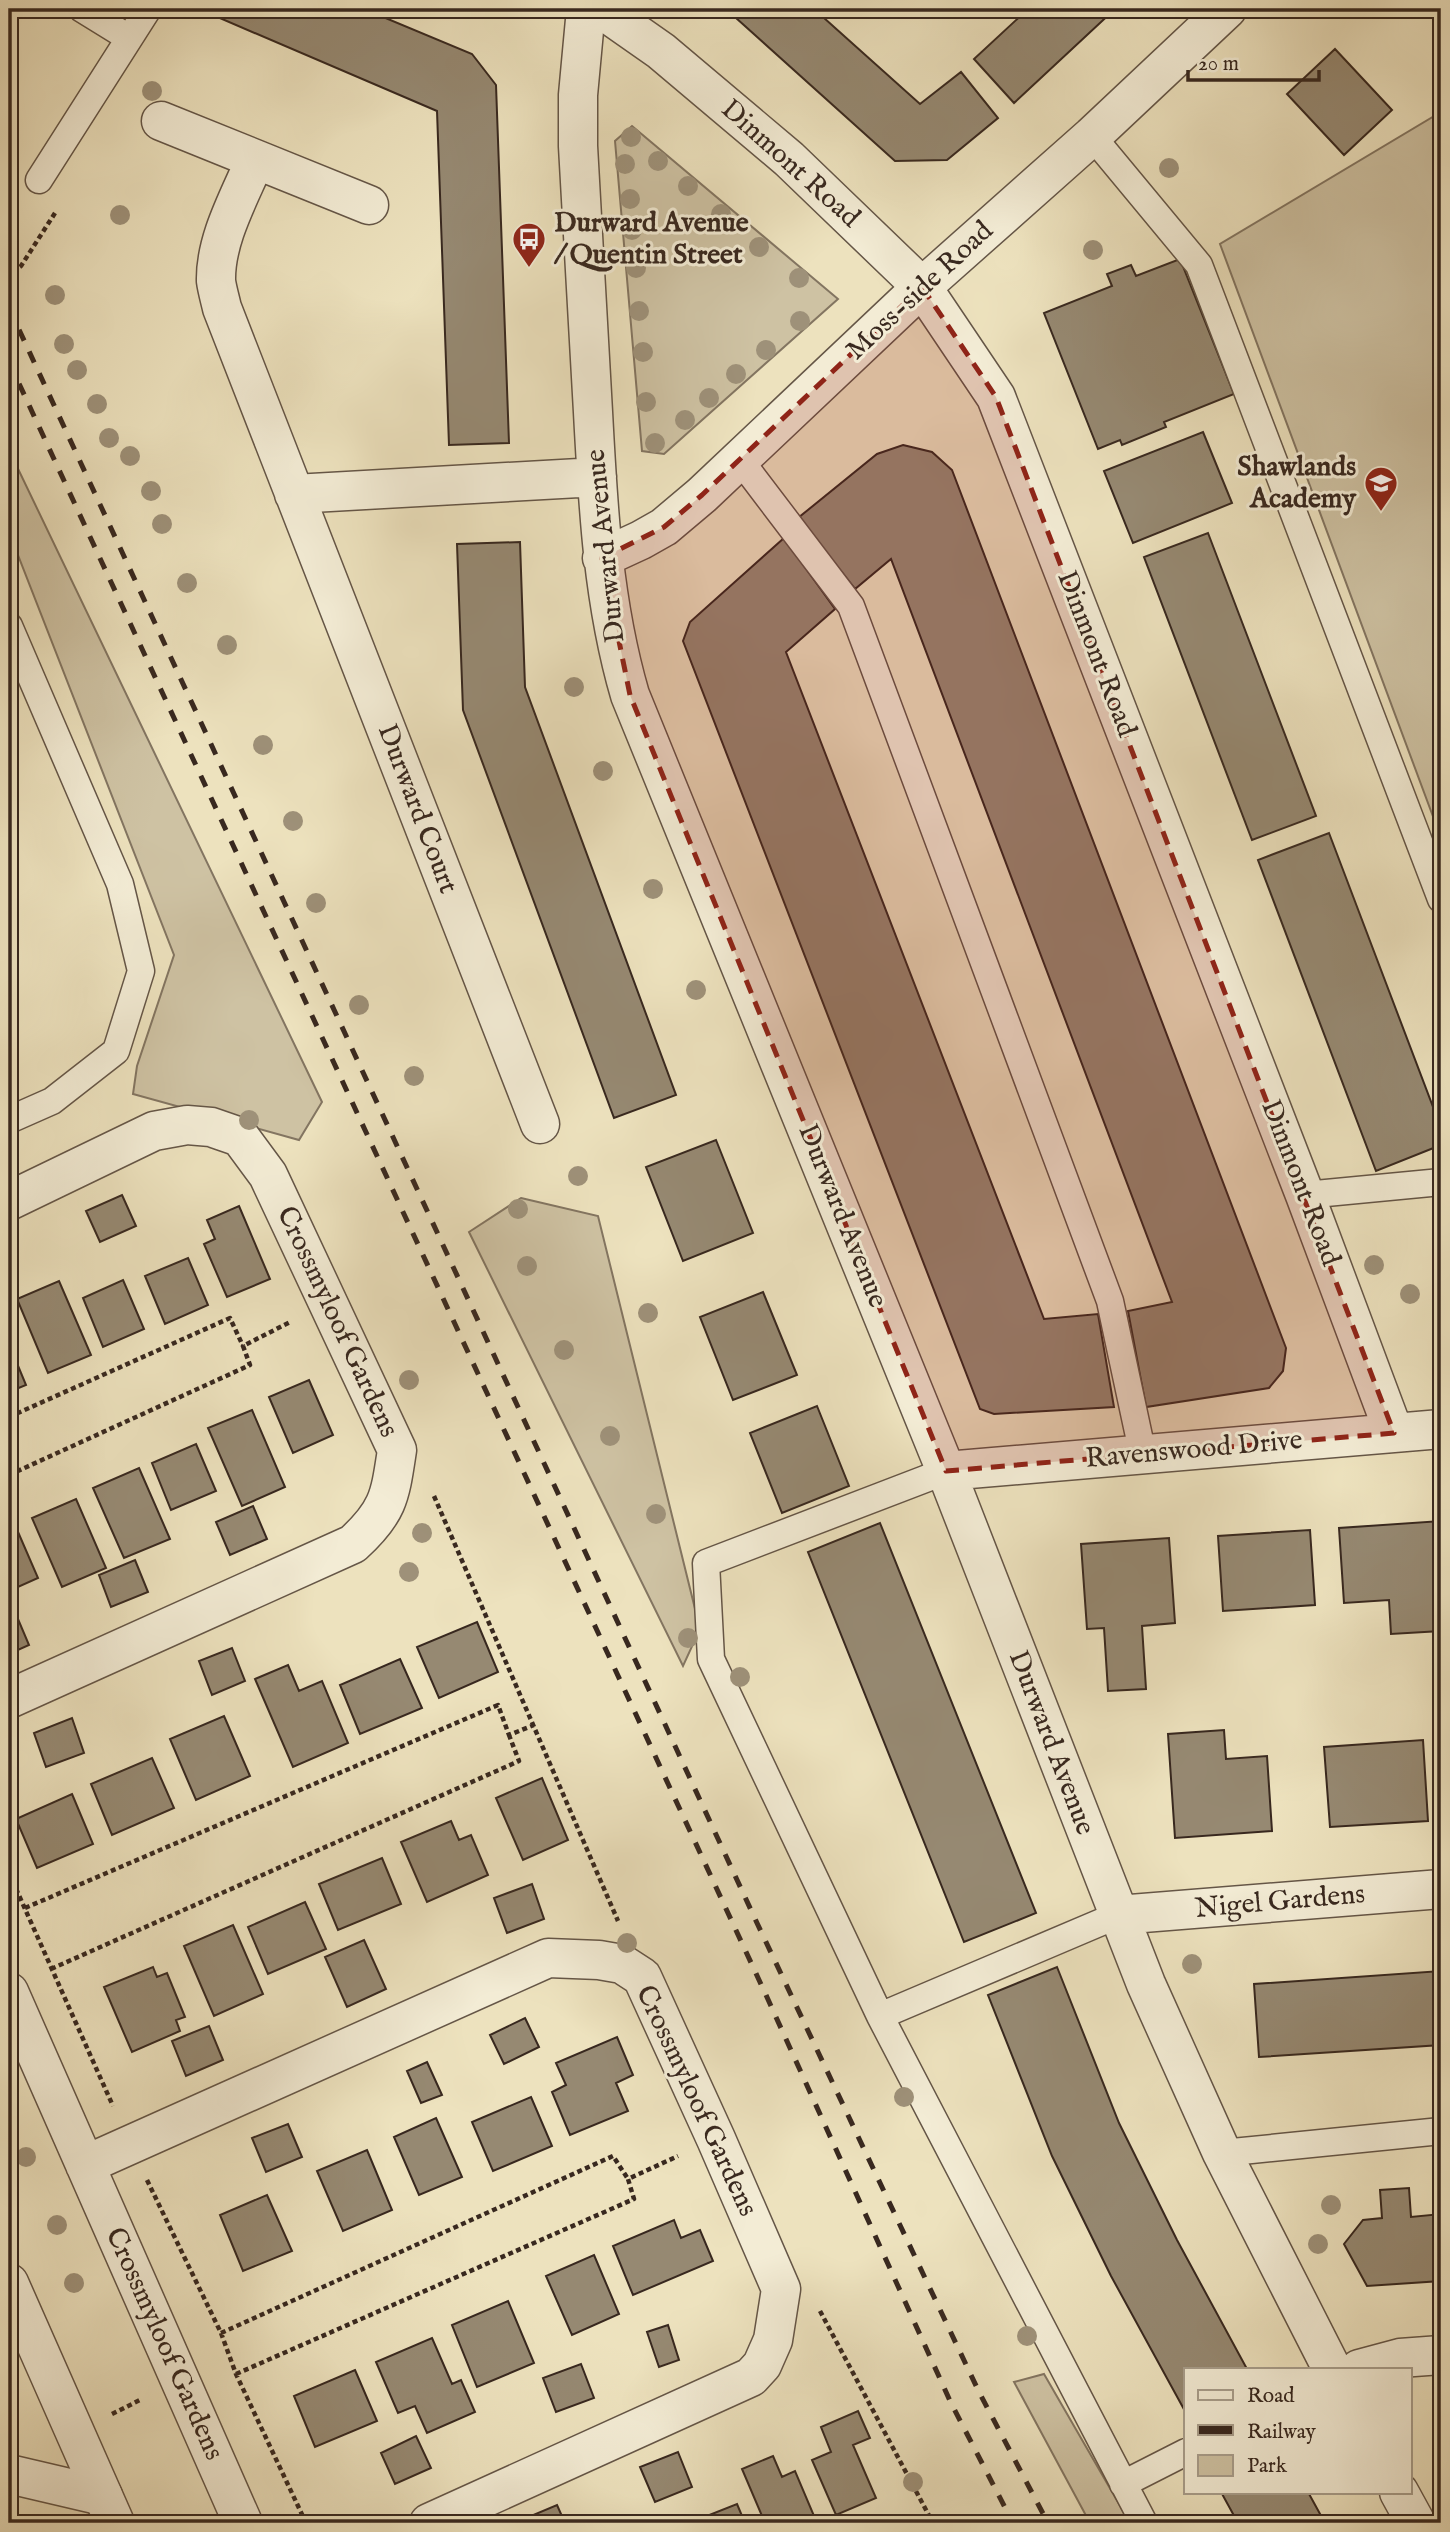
<svg xmlns="http://www.w3.org/2000/svg" width="1450" height="2532" viewBox="0 0 1450 2532" font-family="'IM FELL English',serif">
<style>
.green{fill:#cec2a3;stroke:#837561;stroke-width:2}
.building{fill:#968972;stroke:#38281f;stroke-width:2}
.lines{fill:none;stroke-linecap:round;stroke-linejoin:round}
.service-casing{stroke:#655647;stroke-width:29}
.minor-casing{stroke:#655647;stroke-width:41}
.tertiary-casing{stroke:#655647;stroke-width:41}
.path{stroke:#38281f;stroke-width:4.5;stroke-dasharray:5 3.5;stroke-linecap:butt}
.service{stroke:#f3ecd5;stroke-width:26}
.minor{stroke:#f3ecd5;stroke-width:38}
.tertiary{stroke:#f3ecd5;stroke-width:38}
.rail{stroke:#38281f;stroke-width:5;stroke-dasharray:12 12;stroke-linecap:butt}
.tree{fill:#9e9179}
.marked{fill:#8f2418;fill-opacity:0.2;stroke:#8f2418;stroke-width:5;stroke-dasharray:14 9;stroke-linejoin:round}
.labels{text-anchor:middle;dominant-baseline:central;stroke-width:6;stroke-linejoin:round;paint-order:stroke}
.street-label{font-size:28px;fill:#38281f;stroke:#f3ecd5}
.poi-label{font-size:28px;font-weight:bold;fill:#38281f;stroke:#f3ecd5;text-anchor:start}
</style>
<rect width="100%" height="100%" fill="#ede2be"/>
<filter id="stains"><feTurbulence type="fractalNoise" baseFrequency=".00286" numOctaves="4"/><feColorMatrix values="0 0 0 0 .2 0 0 0 0 .09 0 0 0 0 .02 0 0 0 .5 -.17"/></filter>
<radialGradient id="worn" r=".72"><stop offset=".6" stop-color="#630" stop-opacity="0"/><stop offset="1" stop-color="#630" stop-opacity=".3"/></radialGradient>
<path class="green" d="M1441,112V838L1220,244Z
M632,126L838,299L664,454L642,451L615,141Z
M9,450L322,1102L299,1140L133,1094L137,1066L174,955L9,532Z
M521,1198L598,1216L700,1629L683,1666L469,1232Z
M1044,2374L1130,2523H1090L1014,2382Z"/>
<path class="building" d="M218,9H364L472,54L496,85L509,443L449,445L437,111L215,16Z
M726,9H814L920,104L961,72L998,118L947,160L895,161Z
M1028,9H1115L1014,103L974,59Z
M1335,49L1392,110L1344,155L1287,94Z
M1180,259L1234,394L1164,422L1166,427L1122,445L1120,440L1098,449L1044,313L1112,286L1107,274L1131,265L1136,276Z
M1203,432L1232,503L1133,543L1104,471Z
M903,445L932,452L952,470L1286,1348L1283,1371L1269,1388L1146,1407L1128,1311L1172,1302L891,559L855,589L798,518L877,454Z
M1208,533L1316,816L1252,840L1144,557Z
M784,538L835,609L786,652L1044,1319L1098,1314L1114,1407L994,1414L980,1409L683,641L690,622Z
M520,542L525,687L676,1095L614,1118L463,710L457,544Z
M1329,833L1441,1128V1145L1376,1171L1258,860Z
M716,1140L753,1233L683,1261L646,1167Z
M122,1195L136,1226L100,1242L86,1211Z
M239,1206L270,1279L227,1297L204,1244L215,1239L207,1220Z
M188,1258L208,1305L165,1324L145,1276Z
M9,1267L15,1283L9,1286Z
M123,1280L144,1329L103,1347L83,1298Z
M59,1281L91,1355L48,1373L17,1299Z
M763,1292L797,1375L733,1400L700,1317Z
M9,1344L26,1385L9,1392Z
M309,1380L333,1435L293,1453L269,1397Z
M817,1406L849,1486L782,1513L750,1433Z
M252,1410L285,1487L242,1506L208,1428Z
M196,1444L216,1491L171,1510L152,1463Z
M139,1468L170,1539L124,1558L93,1488Z
M76,1499L106,1568L62,1587L32,1518Z
M253,1506L267,1539L230,1555L216,1522Z
M1441,1521V1631L1391,1634L1389,1600L1344,1603L1339,1528Z
M880,1523L1036,1913L964,1942L808,1552Z
M15,1525L38,1578L9,1591V1528Z
M1310,1530L1315,1605L1223,1611L1218,1536Z
M1169,1538L1175,1623L1142,1626L1146,1689L1108,1691L1104,1628L1087,1629L1081,1544Z
M135,1560L148,1592L111,1607L99,1575Z
M15,1612L29,1645L9,1654V1614Z
M477,1622L498,1672L439,1698L417,1647Z
M232,1648L245,1681L212,1695L199,1661Z
M400,1659L422,1708L360,1734L340,1685Z
M288,1665L299,1691L322,1681L348,1743L293,1767L255,1679Z
M224,1716L250,1776L196,1800L170,1739Z
M72,1718L84,1753L46,1767L34,1733Z
M1224,1730L1226,1759L1267,1756L1272,1831L1175,1838L1168,1734Z
M1423,1740L1428,1821L1330,1827L1324,1747Z
M152,1758L174,1808L112,1835L91,1784Z
M542,1778L568,1840L523,1860L496,1798Z
M72,1794L93,1844L37,1868L16,1819Z
M451,1821L459,1840L471,1835L488,1875L427,1902L401,1842Z
M382,1858L401,1904L338,1930L319,1884Z
M532,1884L544,1919L507,1933L494,1898Z
M305,1902L326,1949L268,1974L248,1927Z
M233,1925L263,1994L214,2016L184,1946Z
M364,1940L386,1989L347,2007L325,1957Z
M153,1967L157,1977L167,1973L185,2017L176,2020L180,2031L132,2052L104,1987Z
M1057,1967L1119,2123L1177,2240L1247,2369H1186V2413L1111,2276L1052,2156L988,1995Z
M1441,1971V2045L1259,2057L1254,1984Z
M525,2018L539,2047L504,2064L490,2035Z
M209,2026L223,2060L186,2076L172,2041Z
M617,2037L633,2075L616,2083L628,2111L570,2135L552,2092L566,2085L556,2063Z
M427,2062L442,2095L421,2103L407,2071Z
M531,2097L552,2146L493,2171L472,2122Z
M436,2118L462,2177L419,2195L394,2137Z
M288,2124L302,2157L266,2172L252,2138Z
M367,2150L392,2210L343,2231L317,2171Z
M1409,2188L1411,2217L1441,2214V2281L1367,2286L1344,2244L1363,2220L1382,2218L1380,2190Z
M267,2195L292,2251L243,2271L220,2215Z
M674,2220L681,2238L700,2230L713,2261L633,2295L613,2246Z
M594,2255L619,2314L572,2335L546,2276Z
M508,2301L534,2363L477,2387L452,2325Z
M668,2325L679,2360L659,2367L647,2332Z
M432,2338L452,2384L461,2380L475,2412L427,2433L415,2406L398,2413L376,2362Z
M581,2364L594,2398L556,2412L543,2378Z
M355,2370L377,2421L315,2447L294,2396Z
M858,2411L870,2438L853,2445L876,2498L836,2515L812,2460L831,2452L821,2427Z
M416,2436L431,2468L395,2484L381,2453Z
M678,2452L692,2487L655,2502L640,2467Z
M773,2456L782,2477L795,2471L817,2523H765L742,2469Z
M1221,2492H1308L1325,2523H1238Z
M737,2504L745,2523H695L694,2521Z
M557,2505L565,2523H520L519,2521Z"/>
<g class="lines">
<defs>
<path id="service" d="M82,9L129,38
M1092,136L1199,265L1441,899
M39,180L148,9
M740,460L851,606L1110,1301L1143,1455
M9,626L120,884L141,971L116,1051L52,1101L9,1120
M1305,1195L1441,1182
M946,1471L706,1563L711,1659L880,2016L1144,2523
M880,2016L1118,1915
M1222,2153L1441,2131
M1123,2484L1186,2452"/>
<path id="minor" d="M586,9L578,95V146C583,235 588,323 593,412C598,507 603,603 630,695L946,1471L1146,1984L1222,2153L1332,2369
M161,121L369,205
M255,160C240,196 215,239 216,281C217,289 220,299 222,308L540,1124
M294,494L597,477
M602,558L641,540L664,527L702,495L922,287L996,397L1305,1195L1394,1433
M9,1201L154,1131L187,1125L211,1127L240,1137L268,1175L397,1450C390,1496 389,1511 353,1544L9,1699
M946,1471L1441,1429
M1118,1915L1441,1889
M9,1992L243,2523
M85,2165L548,1958L599,1960L622,1964L642,1977L716,2139L781,2289L773,2340L762,2365L751,2377L429,2523
M1359,2369L1400,2358L1441,2355
M9,2474L103,2496
M1399,2492L1416,2523"/>
<path id="tertiary" d="M601,9L661,51L789,159L922,287L1092,136L1227,9
M9,2283L115,2523"/>
</defs>
<use href="#service" class="service-casing"/>
<use href="#minor" class="minor-casing"/>
<use href="#tertiary" class="tertiary-casing"/>
<path class="path" d="M13,272L21,266L55,213
M9,1417L230,1318L243,1346
M9,1475L250,1365L243,1346L290,1322
M434,1496L618,1921
M9,1873L113,2106
M25,1908L498,1705L509,1735L534,1725
M51,1969L519,1761L509,1735
M147,2180L221,2333L236,2374L306,2523
M820,2311L933,2523
M221,2333L613,2156L628,2179
M236,2374L634,2199L628,2179L678,2156
M112,2414L142,2399"/>
<use href="#service" class="service"/>
<use href="#minor" class="minor"/>
<use href="#tertiary" class="tertiary"/>
<path class="rail" d="M9,308L757,1923L979,2392L1048,2523
M9,362L766,1995L951,2403L1013,2523"/>
</g>
<g class="tree">
<circle cx="152" cy="91" r="10"/>
<circle cx="631" cy="137" r="10"/>
<circle cx="658" cy="161" r="10"/>
<circle cx="625" cy="164" r="10"/>
<circle cx="1169" cy="168" r="10"/>
<circle cx="688" cy="186" r="10"/>
<circle cx="630" cy="199" r="10"/>
<circle cx="721" cy="214" r="10"/>
<circle cx="120" cy="215" r="10"/>
<circle cx="632" cy="230" r="10"/>
<circle cx="759" cy="247" r="10"/>
<circle cx="1093" cy="250" r="10"/>
<circle cx="636" cy="268" r="10"/>
<circle cx="799" cy="278" r="10"/>
<circle cx="55" cy="295" r="10"/>
<circle cx="639" cy="311" r="10"/>
<circle cx="800" cy="321" r="10"/>
<circle cx="64" cy="344" r="10"/>
<circle cx="766" cy="350" r="10"/>
<circle cx="643" cy="352" r="10"/>
<circle cx="77" cy="370" r="10"/>
<circle cx="736" cy="374" r="10"/>
<circle cx="709" cy="398" r="10"/>
<circle cx="646" cy="402" r="10"/>
<circle cx="97" cy="404" r="10"/>
<circle cx="685" cy="420" r="10"/>
<circle cx="109" cy="438" r="10"/>
<circle cx="655" cy="443" r="10"/>
<circle cx="130" cy="456" r="10"/>
<circle cx="151" cy="491" r="10"/>
<circle cx="162" cy="524" r="10"/>
<circle cx="187" cy="583" r="10"/>
<circle cx="227" cy="645" r="10"/>
<circle cx="574" cy="687" r="10"/>
<circle cx="263" cy="745" r="10"/>
<circle cx="603" cy="771" r="10"/>
<circle cx="293" cy="821" r="10"/>
<circle cx="653" cy="889" r="10"/>
<circle cx="316" cy="903" r="10"/>
<circle cx="696" cy="990" r="10"/>
<circle cx="359" cy="1005" r="10"/>
<circle cx="414" cy="1076" r="10"/>
<circle cx="249" cy="1120" r="10"/>
<circle cx="578" cy="1176" r="10"/>
<circle cx="518" cy="1209" r="10"/>
<circle cx="1374" cy="1265" r="10"/>
<circle cx="527" cy="1266" r="10"/>
<circle cx="1410" cy="1294" r="10"/>
<circle cx="648" cy="1313" r="10"/>
<circle cx="564" cy="1350" r="10"/>
<circle cx="409" cy="1380" r="10"/>
<circle cx="610" cy="1436" r="10"/>
<circle cx="656" cy="1514" r="10"/>
<circle cx="422" cy="1533" r="10"/>
<circle cx="409" cy="1572" r="10"/>
<circle cx="688" cy="1638" r="10"/>
<circle cx="740" cy="1677" r="10"/>
<circle cx="627" cy="1943" r="10"/>
<circle cx="1192" cy="1964" r="10"/>
<circle cx="904" cy="2097" r="10"/>
<circle cx="26" cy="2157" r="10"/>
<circle cx="1331" cy="2205" r="10"/>
<circle cx="57" cy="2225" r="10"/>
<circle cx="1318" cy="2244" r="10"/>
<circle cx="74" cy="2283" r="10"/>
<circle cx="1027" cy="2336" r="10"/>
<circle cx="913" cy="2482" r="10"/>
</g>
<path class="marked" d="M922,287L996,397L1394,1433L946,1471L630,695L602,558L664,527L702,495Z"/>
<defs>
<symbol id="bus-pin" viewBox="-11 -11 22 30"><path d="M0 17L-7.5 6A9.5 9.5 0 1 1 7.5 6Z" fill="#8f2418" stroke="#f3ecd5"/><path d="M-5-6H5V4H4V6H2V4H-2V6H-4V4H-5ZM-3.5-4V0h7V-4ZM-3.5 1.2v1.5H-2V1.2ZM2 1.2v1.5H3.5V1.2Z" fill="#fff"/></symbol>
<symbol id="school-pin" viewBox="-11 -11 22 30"><path d="M0 17L-7.5 6A9.5 9.5 0 1 1 7.5 6Z" fill="#8f2418" stroke="#f3ecd5"/><path d="M0-5L7-2L0 1L-7-2ZM-4 1L0 2.5L4 1V4Q0 6-4 4Z" fill="#fff"/></symbol>
</defs>
<g fill-rule="evenodd">
<use href="#bus-pin" x="510" y="220" width="38" height="52"/>
<use href="#school-pin" x="1362" y="464" width="38" height="52"/>
</g>
<g class="labels">
<g class="street-label">
<text transform="translate(790 164) rotate(42)">Dinmont Road</text>
<text transform="translate(920 291) rotate(-43)">Moss-side Road</text>
<text transform="translate(606 546) rotate(-96)">Durward Avenue</text>
<text transform="translate(1096 654) rotate(69)">Dinmont Road</text>
<text transform="translate(417 809) rotate(69)">Durward Court</text>
<text transform="translate(1300 1183) rotate(69)">Dinmont Road</text>
<text transform="translate(842 1216) rotate(68)">Durward Avenue</text>
<text transform="translate(337 1322) rotate(65)">Crossmyloof Gardens</text>
<text transform="translate(1194 1450) rotate(-5)">Ravenswood Drive</text>
<text transform="translate(1051 1743) rotate(69)">Durward Avenue</text>
<text transform="translate(1280 1902) rotate(-5)">Nigel Gardens</text>
<text transform="translate(696 2101) rotate(65)">Crossmyloof Gardens</text>
<text transform="translate(164 2344) rotate(66)">Crossmyloof Gardens</text>
</g>
<g class="poi-label">
<text x="554" y="223">Durward Avenue<tspan x="554" dy="32">/ Quentin Street</tspan></text>
<text x="1356" y="467" text-anchor="end">Shawlands<tspan x="1356" dy="32">Academy</tspan></text>
</g>
</g>
<rect width="1450" height="2532" fill="none" stroke="#ede2be" stroke-width="35"/>
<rect x="10" y="10" width="1429" height="2511" fill="none" stroke="#38281f" stroke-width="3.5"/>
<rect x="18" y="18" width="1415" height="2497" fill="none" stroke="#38281f" stroke-width="2"/>
<rect x="1184" y="2368" width="228" height="126" fill="#f3ecd5" stroke="#a89e8c" stroke-width="2"/>
<rect x="1198" y="2390" width="35" height="10" fill="#f3ecd5" stroke="#a89e8c" stroke-width="2"/>
<text x="1247" y="2402" font-size="21" fill="#38281f">Road</text>
<rect x="1198" y="2425" width="35" height="10" fill="#38281f" stroke="#a89e8c" stroke-width="2"/>
<text x="1247" y="2438" font-size="21" fill="#38281f">Railway</text>
<rect x="1198" y="2455" width="35" height="21" fill="#cec2a3" stroke="#a89e8c" stroke-width="2"/>
<text x="1247" y="2472" font-size="21" fill="#38281f">Park</text>
<path d="M1188 70v10h131v-10" fill="none" stroke="#38281f" stroke-width="3.5"/>
<text x="1198" y="70" font-size="21" fill="#38281f" stroke="#f3ecd5" stroke-width="5" paint-order="stroke">20 m</text>
<rect width="100%" height="100%" filter="url(#stains)"/>
<rect width="100%" height="100%" fill="url(#worn)"/>
</svg>
